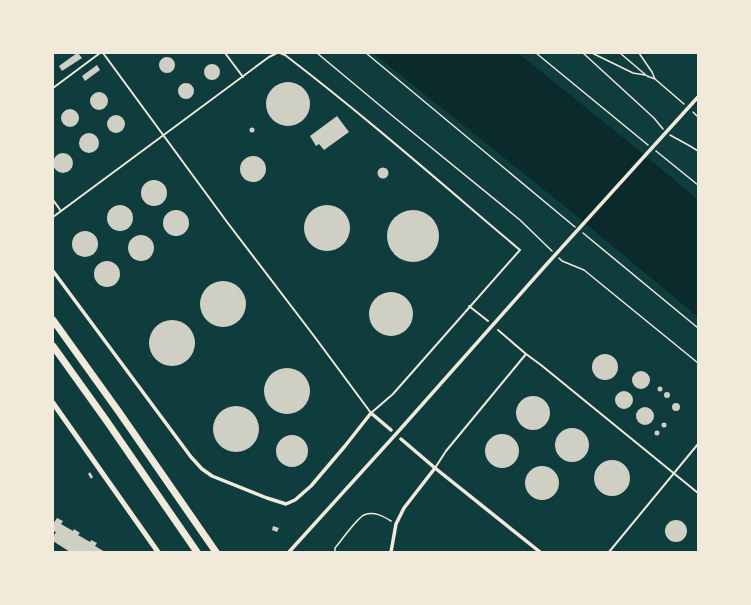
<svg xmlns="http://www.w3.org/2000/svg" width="751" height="605" viewBox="0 0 751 605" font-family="Cabin,sans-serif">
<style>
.water{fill:#0a2a2b}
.building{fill:#cfcfc3}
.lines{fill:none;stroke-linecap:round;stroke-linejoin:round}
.path{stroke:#f1e9da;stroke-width:1.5}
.service{stroke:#f1e9da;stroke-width:2}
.minor{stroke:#f1e9da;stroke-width:3.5}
.secondary{stroke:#f1e9da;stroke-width:5}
.motorway{stroke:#f1e9da;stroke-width:7}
</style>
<rect width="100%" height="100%" fill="#0f3d3e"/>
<path class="water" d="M373,53H518L652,161L698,200V317L563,205Z"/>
<path class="building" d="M77,53H78L82,58L62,71L59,66Z
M159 65a8 8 0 1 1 16 0a8 8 0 1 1-16 0Z
M204 72a8 8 0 1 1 16 0a8 8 0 1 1-16 0Z
M97,65L100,70L85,81L82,76Z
M266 104a22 22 0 1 1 44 0a22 22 0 1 1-44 0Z
M178 91a8 8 0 1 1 16 0a8 8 0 1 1-16 0Z
M90 101a9 9 0 1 1 18 0a9 9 0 1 1-18 0Z
M61 118a9 9 0 1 1 18 0a9 9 0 1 1-18 0Z
M107 124a9 9 0 1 1 18 0a9 9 0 1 1-18 0Z
M337,116L349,132L324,150L319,144L316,146L310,136Z
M249.5 130a2.5 2.5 0 1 1 5 0a2.5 2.5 0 1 1-5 0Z
M79 143a10 10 0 1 1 20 0a10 10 0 1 1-20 0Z
M53 163a10 10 0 1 1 20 0a10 10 0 1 1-20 0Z
M240 169a13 13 0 1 1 26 0a13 13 0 1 1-26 0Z
M377.5 173a5.5 5.5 0 1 1 11 0a5.5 5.5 0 1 1-11 0Z
M141 193a13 13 0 1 1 26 0a13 13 0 1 1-26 0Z
M107 218a13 13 0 1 1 26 0a13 13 0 1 1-26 0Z
M304 228a23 23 0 1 1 46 0a23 23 0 1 1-46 0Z
M163 223a13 13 0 1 1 26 0a13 13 0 1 1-26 0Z
M387 236a26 26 0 1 1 52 0a26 26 0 1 1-52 0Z
M72 244a13 13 0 1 1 26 0a13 13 0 1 1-26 0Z
M128 248a13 13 0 1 1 26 0a13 13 0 1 1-26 0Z
M94 274a13 13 0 1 1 26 0a13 13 0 1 1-26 0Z
M200 304a23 23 0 1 1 46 0a23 23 0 1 1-46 0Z
M369 314a22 22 0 1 1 44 0a22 22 0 1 1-44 0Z
M149 343a23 23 0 1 1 46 0a23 23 0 1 1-46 0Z
M592 367a13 13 0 1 1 26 0a13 13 0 1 1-26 0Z
M264 391a23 23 0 1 1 46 0a23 23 0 1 1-46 0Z
M632 380a9 9 0 1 1 18 0a9 9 0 1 1-18 0Z
M657.5 389a2.5 2.5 0 1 1 5 0a2.5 2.5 0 1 1-5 0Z
M615 400a9 9 0 1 1 18 0a9 9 0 1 1-18 0Z
M664 395a3 3 0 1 1 6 0a3 3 0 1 1-6 0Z
M516 413a17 17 0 1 1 34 0a17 17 0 1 1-34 0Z
M672 407a4 4 0 1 1 8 0a4 4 0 1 1-8 0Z
M213 429a23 23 0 1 1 46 0a23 23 0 1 1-46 0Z
M636 416a9 9 0 1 1 18 0a9 9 0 1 1-18 0Z
M661.5 425a2.5 2.5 0 1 1 5 0a2.5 2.5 0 1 1-5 0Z
M555 445a17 17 0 1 1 34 0a17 17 0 1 1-34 0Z
M654.5 433a2.5 2.5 0 1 1 5 0a2.5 2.5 0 1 1-5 0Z
M485 451a17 17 0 1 1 34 0a17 17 0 1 1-34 0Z
M276 451a16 16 0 1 1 32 0a16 16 0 1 1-32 0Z
M594 478a18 18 0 1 1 36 0a18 18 0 1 1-36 0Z
M525 483a17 17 0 1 1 34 0a17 17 0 1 1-34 0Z
M90,472L93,477L91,479L88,474Z
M57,518L63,521L61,524L73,531L74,529L80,533L78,535L90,542L91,540L97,543L95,546L105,552H70L53,541V537L56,532L53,531V524Z
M665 531a11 11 0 1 1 22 0a11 11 0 1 1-22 0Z
M273,526L279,528L277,532L272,530Z"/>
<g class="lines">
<path class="path" d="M317,53L395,118L520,220L552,251
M366,53L575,227
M536,53L648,145
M583,53L654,118L663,129
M592,53L633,73L645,75
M620,53L647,76L655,79L684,104
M639,53L652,72L655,79
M693,112L698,117
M670,135L690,146L698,151
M656,151L698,185
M583,233L698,328
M559,258L562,261L584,270L698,363
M335,552V548C341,541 357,518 364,515C374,511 383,516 391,521"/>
<path class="service" d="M103,53L227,222L314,336L371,413L393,394L520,250C442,184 366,117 285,55L280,53
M225,53L243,77
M53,88L100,53
M53,200L61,211
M53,217L269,57L277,53
M469,306L488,321
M526,354L541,365L698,493
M435,468L446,451L526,354L498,330
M609,552L698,444"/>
<path class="minor" d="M53,271L191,457L202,469L212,476L267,498L286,504L295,500L311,486L345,446L371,413L391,430
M401,439L435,468L540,552
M289,552L396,434L546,265L698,97
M391,552L396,524L404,508L435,468"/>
<path class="secondary" d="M53,403L158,552"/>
<path class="motorway" d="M53,320L119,412L216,552
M53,346L106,420L197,552"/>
</g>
<rect width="751" height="605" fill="none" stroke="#f1e9da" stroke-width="108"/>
</svg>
